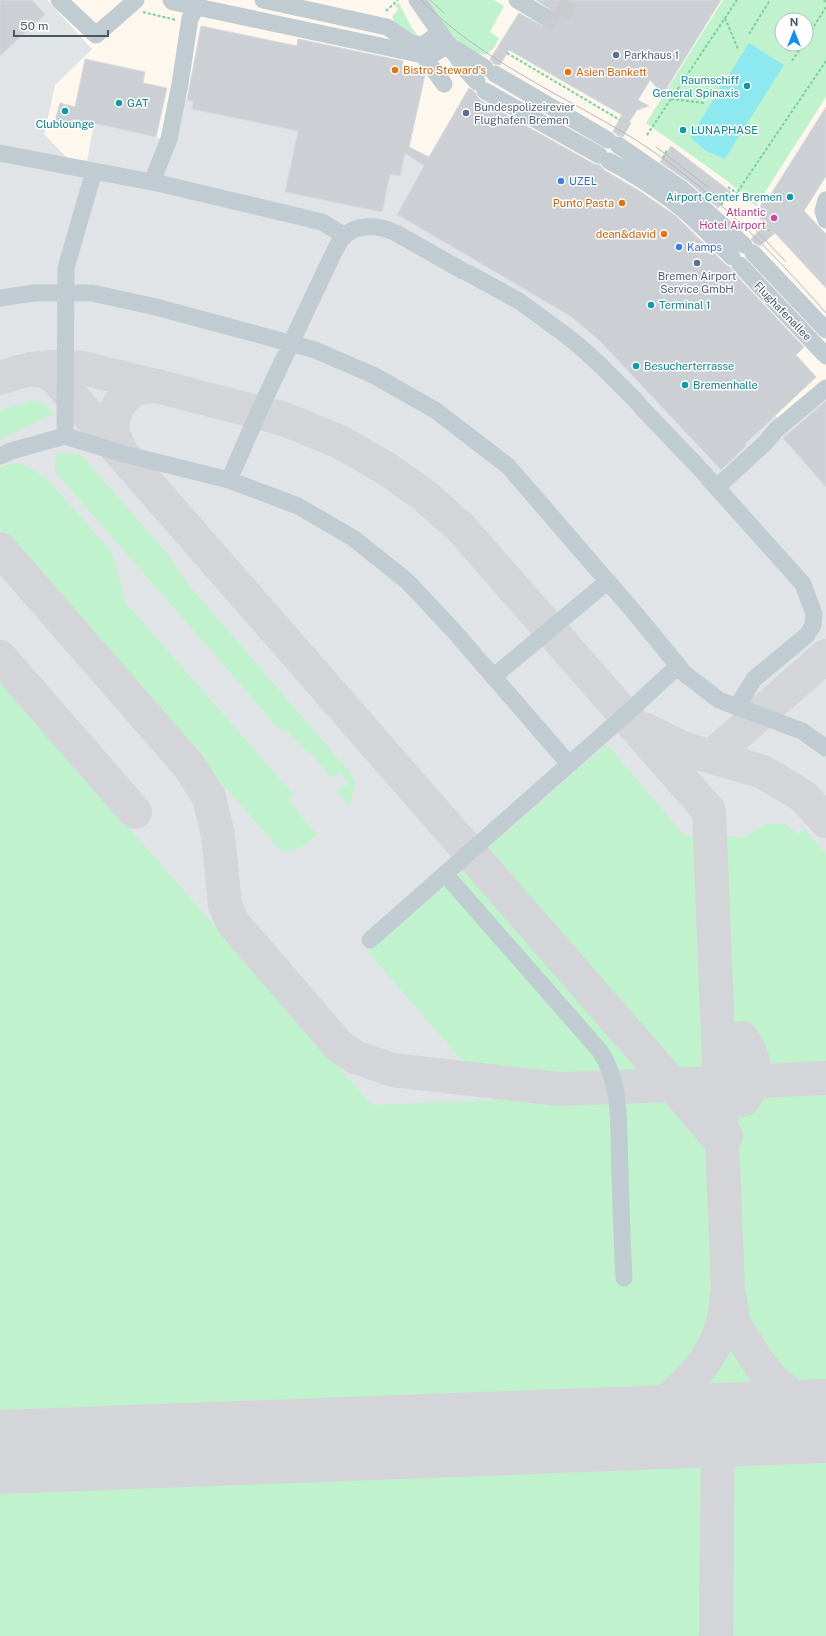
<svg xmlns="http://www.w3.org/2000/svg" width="826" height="1636" viewBox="0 0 826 1636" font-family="'Public Sans',sans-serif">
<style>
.commercial{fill:#fdf7ed;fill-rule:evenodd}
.airport{fill:#e1e4e7}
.green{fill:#c1f2ce;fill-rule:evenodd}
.water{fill:#8de8f0}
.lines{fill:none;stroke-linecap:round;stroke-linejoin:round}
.taxiway{stroke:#d4d5d8;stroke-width:34}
.runway{stroke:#d4d5d8;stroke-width:84}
.building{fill:#ccd0d5;stroke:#d6d9de}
.minor-tunnel{stroke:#c9ccce;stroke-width:17;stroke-dasharray:17 8;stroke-linecap:butt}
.path{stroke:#77d29a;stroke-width:2;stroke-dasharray:3 2;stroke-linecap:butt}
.minor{stroke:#c0cbd2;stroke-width:17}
.tram{stroke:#b4b8bd;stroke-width:1}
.service-dot{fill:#5c6f8a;stroke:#fff;stroke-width:1.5}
.food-dot{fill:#e8710a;stroke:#fff;stroke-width:1.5}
.culture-dot{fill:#0f9aa8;stroke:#fff;stroke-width:1.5}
.shop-dot{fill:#3f7fe0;stroke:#fff;stroke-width:1.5}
.hotel-dot{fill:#d1479c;stroke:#fff;stroke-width:1.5}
.labels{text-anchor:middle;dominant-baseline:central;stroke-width:3;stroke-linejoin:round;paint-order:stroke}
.service-label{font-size:11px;fill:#4e5e75;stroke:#fff;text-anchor:start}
.food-label{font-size:11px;fill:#c56008;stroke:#fff;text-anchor:start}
.culture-label{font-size:11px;fill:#0d838f;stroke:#fff;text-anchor:start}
.shop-label{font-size:11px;fill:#366cbe;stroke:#fff;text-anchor:start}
.hotel-label{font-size:11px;fill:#b23c85;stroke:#fff;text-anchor:end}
.street-label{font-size:11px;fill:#495861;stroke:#fff}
</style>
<rect width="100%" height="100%" fill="#f4f2f3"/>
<path class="commercial" d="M47,0H826V398L789,430L775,415L429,157L409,148L408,139L411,140L425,73L298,131L192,109L164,139L87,161L67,158L44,134L55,85L92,49ZM782,20H806V44H782Z"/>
<path class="airport" d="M32,0H47L92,49L55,85L44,134L67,158L87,161L94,124L164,139L177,84L188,86L185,99L193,101L192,109L298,131L316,50L425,73L411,140H408L406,148L796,355L816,377L775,415L789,430L826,398V1636H0V56L45,14Z"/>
<path class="green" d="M426,0H494L504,6L490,32L499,38L494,48L486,55L467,52L457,43Z
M723,0H826V97L756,206L726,180L646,123ZM782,20H806V44H782Z
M399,3L412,28L421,40L391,25L394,21L392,16L398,10L395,5Z
M35,400L46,404L54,414L14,433L0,440V410Z
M58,453L80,454L168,554L187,583L349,771L355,783L350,806L336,792L343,785L345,787L349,782L340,772L333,779L311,753L309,754L285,729L282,732L58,475C53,468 54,461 58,453Z
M11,463H18L29,467L46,478L112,552L126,603L294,795L288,800L317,835C304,847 299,850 281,851L0,529V467Z
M0,681L372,1105L496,1100L368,952L607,744L684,835L745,837L767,823L785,824L798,834L804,828L826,854V1636H0Z"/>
<path class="water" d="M749,43L784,65L725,159L706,151L690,137Z"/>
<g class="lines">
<path class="taxiway" d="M31,369L54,367L83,368L176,391L284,419L340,442L387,469L425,496L461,528L709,811L728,1289C726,1300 726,1312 723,1322C714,1362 671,1406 632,1419C609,1426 584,1428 560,1431
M0,378C24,371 29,365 53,375L673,1085L826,1078
M120,450C118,444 114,437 113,432C111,413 123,391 142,387C147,386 153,386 158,386
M0,549L189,766L209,797L218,835L225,905L233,923L339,1046L355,1057L393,1070L559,1089L673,1085L722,1143L726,1136
M0,657L135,812
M646,730L682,748L763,772L803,796L826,821
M711,757L826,656
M742,1038C756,1060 760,1078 743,1100
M729,1295L734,1324L760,1365L774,1381L792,1396L809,1404L826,1410
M716,1636L718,1425"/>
<path class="runway" d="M0,1452L826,1421"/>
</g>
<path class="building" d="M0,0H32L45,14L0,56Z
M536,0H721L666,89L662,91L658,89L650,80L638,100L649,106L637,110L629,122L631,123L623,137L617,135L613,131L622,115L509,50L500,65L494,64L490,59L519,13L541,25L546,24L550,20L552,16L551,10Z
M201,26L297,46L298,39L403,61L402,68L423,73L425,75L409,147L429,157L469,88L475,92L477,96L480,100L594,164L600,165L604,170L638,190L676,216L725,264L730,267L733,272L804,347L796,355L816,377L745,444L746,446L721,470L601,342L572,317L400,216L397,215L424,166L405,153L400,176L390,174L382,212L285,192L298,131L192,109L193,101L187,100Z
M85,59L145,72L143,83L167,88L156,137L74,119L66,128H60L56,124V117L60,103L75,107Z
M826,107V176L804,211L826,234V288L775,233L760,246L754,243L751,239L763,227L760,215V207L764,200L771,194Z
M671,146L731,192L718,208L689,182L660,162Z
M826,401V487L783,438Z"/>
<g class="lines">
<path class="minor-tunnel" d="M542,15L557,23L570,0"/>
<path class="path" d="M824,0L826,2
M386,11L398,0
M143,12L176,20
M725,18L738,49
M749,34L770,0
M806,39L826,7
M507,53L620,120
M792,61L803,44
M671,99L704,103
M647,135L737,0
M663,158L667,150
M728,187L738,194
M732,200L826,61
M721,205L728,197
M768,231L769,230"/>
<path class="minor" d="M59,0L96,35L136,0
M171,0L173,2L197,7L198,0
M263,0L387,27L411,43L421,45L427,42L440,32
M417,0L466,70L477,82
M517,0L542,15
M457,50L485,68
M423,55L444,84
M495,74L608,140
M485,91L599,155
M618,145L682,189L744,245
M0,153L162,184L322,222L345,236
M609,161C628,171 646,182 664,195C689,212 710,235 732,257
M152,182L169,139L180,84L190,18L197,7L423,55L435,53L449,44
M826,200L823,211L826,220
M396,233L463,271
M753,253L826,330
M740,265L826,356
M468,273L519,301L560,331
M0,298L34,293H92L156,307L315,350L373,375L435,410L508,466L634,612L685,674L719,700L802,731L826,748
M564,334C591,354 614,379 638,403
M641,407L706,475
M65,436L66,268L94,171
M0,456L11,451L65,436L124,454L229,480L298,506L353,538L407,581L453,630L569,764
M709,479L803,584L814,614L813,625L807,635L754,679L737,707
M229,480L260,409L334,252C337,247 340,240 344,236C357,224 377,225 391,231
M717,487L765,443L776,430L826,388
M493,677L608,581
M445,874L600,1051C623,1085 618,1132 620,1172C621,1207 622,1243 624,1278
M370,940L625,715L678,666"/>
<path class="tram" d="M421,0C481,60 560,94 631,137C705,183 769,248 826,313
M430,0L444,13
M656,147L709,188
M749,223L785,261"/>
</g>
<g class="service-dot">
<circle cx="616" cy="55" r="4"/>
<circle cx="466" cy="113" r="4"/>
<circle cx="697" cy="263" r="4"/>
</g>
<g class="food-dot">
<circle cx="395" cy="70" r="4"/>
<circle cx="568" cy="72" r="4"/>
<circle cx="622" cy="203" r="4"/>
<circle cx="664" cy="234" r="4"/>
</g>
<g class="culture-dot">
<circle cx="747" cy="86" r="4"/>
<circle cx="119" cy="103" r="4"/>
<circle cx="65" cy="111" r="4"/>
<circle cx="683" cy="130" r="4"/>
<circle cx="790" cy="197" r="4"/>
<circle cx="651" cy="305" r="4"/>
<circle cx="636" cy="366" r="4"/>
<circle cx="685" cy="385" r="4"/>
</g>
<g class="shop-dot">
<circle cx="561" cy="181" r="4"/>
<circle cx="679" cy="247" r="4"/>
</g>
<circle class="hotel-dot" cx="774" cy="218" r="4"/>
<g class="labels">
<g class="service-label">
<text x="624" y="55">Parkhaus 1</text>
<text x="474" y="107">Bundespolizeirevier<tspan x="474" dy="13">Flughafen Bremen</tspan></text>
<text x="697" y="276" text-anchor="middle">Bremen Airport<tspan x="697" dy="13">Service GmbH</tspan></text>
</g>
<g class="food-label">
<text x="403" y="70">Bistro Steward's</text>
<text x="576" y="72">Asien Bankett</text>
<text x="614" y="203" text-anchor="end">Punto Pasta</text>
<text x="656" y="234" text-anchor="end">dean&amp;david</text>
</g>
<g class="culture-label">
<text x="739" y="80" text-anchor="end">Raumschiff<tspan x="739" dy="13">General Spinaxis</tspan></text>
<text x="127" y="103">GAT</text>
<text x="65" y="124" text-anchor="middle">Clublounge</text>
<text x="691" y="130">LUNAPHASE</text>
<text x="782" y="197" text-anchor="end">Airport Center Bremen</text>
<text x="659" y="305">Terminal 1</text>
<text x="644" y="366">Besucherterrasse</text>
<text x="693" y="385">Bremenhalle</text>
</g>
<g class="shop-label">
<text x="569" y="181">UZEL</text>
<text x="687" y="247">Kamps</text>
</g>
<g class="hotel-label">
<text x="766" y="212">Atlantic<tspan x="766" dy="13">Hotel Airport</tspan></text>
</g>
<g class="street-label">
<text transform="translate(783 311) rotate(46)">Flughafenallee</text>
</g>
</g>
<g transform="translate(794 32)"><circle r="19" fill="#ffffff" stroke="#b6bcc0"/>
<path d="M0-3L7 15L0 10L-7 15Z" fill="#148eed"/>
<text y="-6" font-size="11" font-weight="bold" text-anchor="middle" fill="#495861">N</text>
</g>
<path d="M14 30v6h94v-6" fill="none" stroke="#495861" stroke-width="2"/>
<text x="20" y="30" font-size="12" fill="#495861" stroke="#ffffff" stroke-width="3" paint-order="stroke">50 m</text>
</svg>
